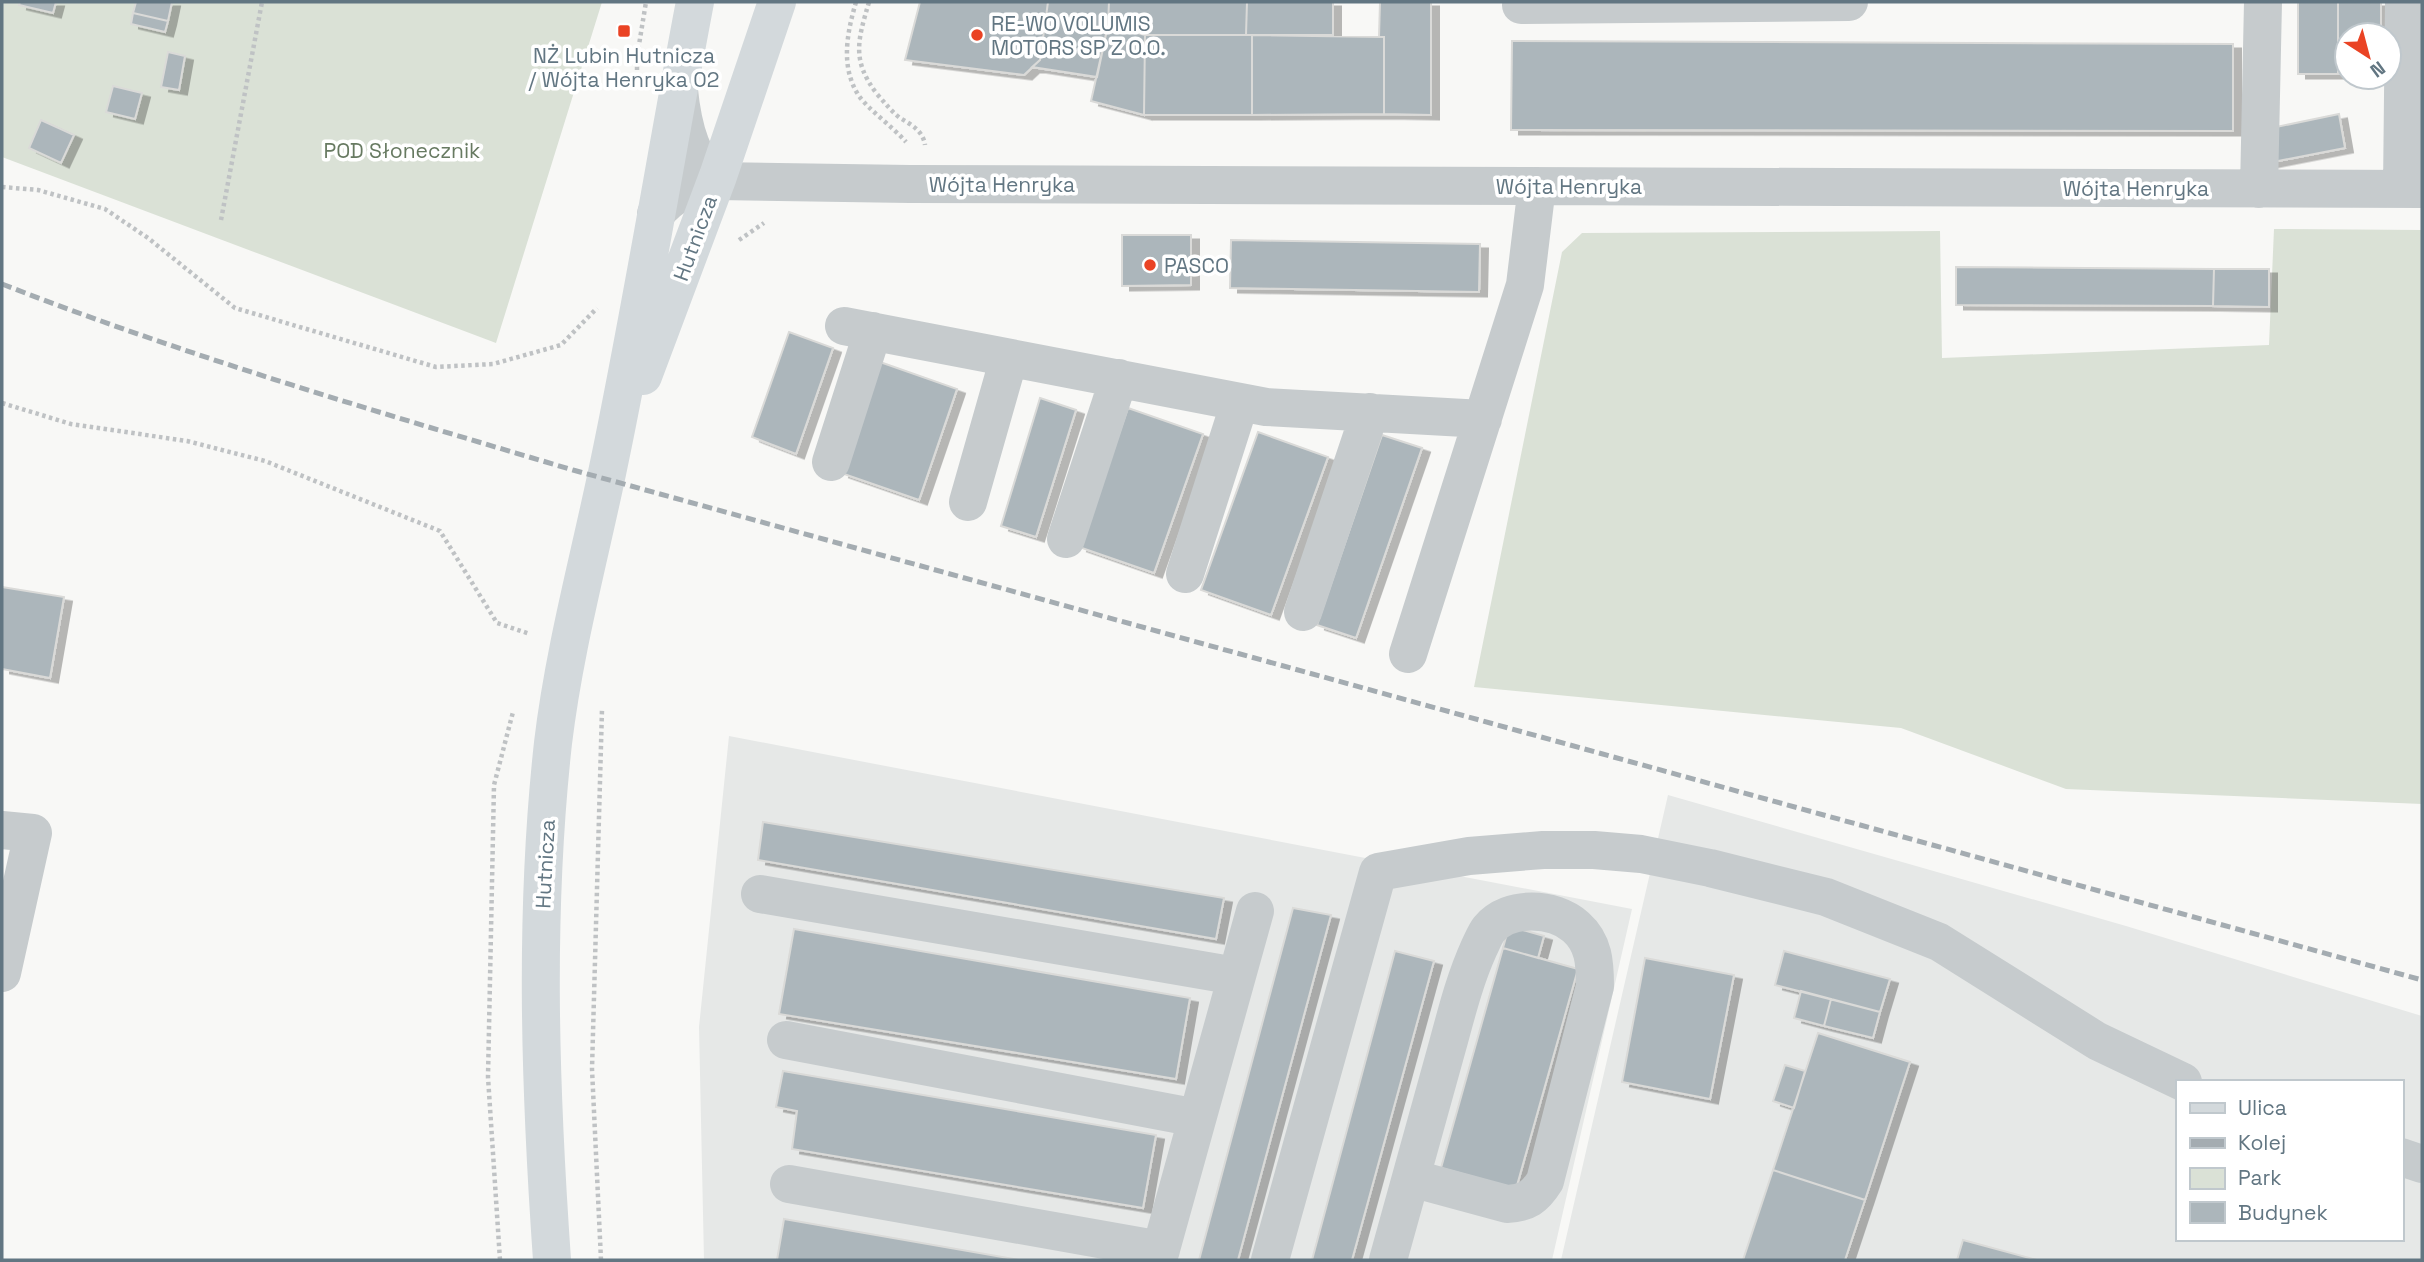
<svg xmlns="http://www.w3.org/2000/svg" width="2424" height="1262" viewBox="0 0 2424 1262" font-family="'Space Grotesk',sans-serif">
<style>
.built{fill:#e6e8e7;fill-rule:evenodd}
.green{fill:#dae1d6}
.building{fill:#acb6bb;stroke:#dadad8;stroke-width:2;filter:url(#shadow)}
.lines{fill:none;stroke-linecap:round;stroke-linejoin:round}
.path{stroke:#bfc2c4;stroke-width:4.5;stroke-dasharray:3.5 3.5;stroke-linecap:butt}
.minor{stroke:#c6cbcd;stroke-width:38}
.major{stroke:#d3d9dc;stroke-width:38}
.rail{stroke:#a4acb1;stroke-width:5;stroke-dasharray:10 5;stroke-linecap:butt}
.poi-dot{fill:#ea4324;stroke:#fff;stroke-width:2.5}
.labels{text-anchor:middle;dominant-baseline:central;stroke-width:7;stroke-linejoin:round;paint-order:stroke}
.poi-label{font-size:21px;fill:#627682;stroke:#fff;text-anchor:start}
.park-label{font-size:21px;fill:#677a61;stroke:#fff}
.street-label{font-size:21px;fill:#627682;stroke:#fff}
</style>
<defs>
<filter id="shadow"><feDropShadow dx="8" dy="4.5" stdDeviation="0" flood-color="#0004"/></filter>
</defs>
<rect width="100%" height="100%" fill="#f8f8f6"/>
<path class="built" d="M729,736L1632,909L1552,1260H704L699,1027Z
M1668,795L2126,926L2422,1016V1260H1561ZM2177,1082H2401V1239H2177Z"/>
<path class="green" d="M2,2H602L496,343L2,157Z
M2274,229L2422,230V804L2066,789L1901,728L1474,687L1562,252L1582,233L1940,231L1942,358L2269,345Z"/>
<path class="building" d="M20,2H56L53,13L19,5Z
M136,2H172L168,21L133,13Z
M920,2H1048L1040,60L1024,75L905,60Z
M1048,2H1109L1108,25L1097,77L1032,67L1040,60Z
M1109,2H1247L1246,35H1145L1108,25Z
M1247,2H1333V35H1246Z
M1380,2H1431V115L1384,114V37H1379Z
M2298,2H2338V74H2298Z
M2338,2H2381V35H2347V73L2338,74Z
M133,13L168,21L165,32L131,24Z
M1108,25L1145,35L1144,115L1091,101Z
M1145,35H1252V115H1144Z
M1252,35L1384,37V114L1252,115Z
M1512,41L2233,44V131L1511,130Z
M168,52L185,56L179,90L161,87Z
M113,86L142,93L135,119L106,112Z
M2339,114L2345,148L2268,163L2262,130Z
M41,120L74,135L61,163L29,148Z
M1122,235H1191V285L1122,286Z
M1231,240L1480,244L1479,292L1230,288Z
M1956,267L2214,269L2213,306L1956,305Z
M2214,269H2269V307L2213,306Z
M789,332L833,348L796,454L752,437Z
M880,362L957,389L919,500L841,473Z
M1040,398L1076,410L1036,537L1001,526Z
M1128,408L1203,434L1154,573L1079,547Z
M1258,432L1328,457L1271,615L1201,590Z
M1382,435L1422,448L1356,638L1317,625Z
M2,587L64,597L50,678L2,669Z
M763,822L1224,898L1216,939L758,860Z
M1293,908L1331,915L1238,1260H1199Z
M1509,926L1544,936L1538,958L1503,948Z
M794,929L1190,998L1176,1079L779,1014Z
M1503,948L1578,969L1516,1189L1441,1168Z
M1395,951L1434,961L1352,1260H1312Z
M1784,951L1890,979L1880,1012L1775,985Z
M1645,958L1734,975L1710,1099L1622,1082Z
M1801,991L1831,999L1824,1026L1794,1018Z
M1831,999L1880,1012L1873,1038L1824,1026Z
M1818,1033L1910,1062L1865,1200L1773,1170Z
M1785,1065L1805,1071L1794,1108L1773,1101Z
M783,1071L1156,1135L1143,1208L792,1149L797,1111L776,1107Z
M1773,1170L1865,1200L1845,1260H1743Z
M784,1219L1019,1260H777Z
M1963,1240L2037,1260H1957Z"/>
<g class="lines">
<path class="path" d="M856,2C847,33 840,67 859,96C869,110 893,127 906,142
M869,2C858,40 851,60 877,94C885,103 891,111 900,118C912,125 923,131 925,145
M637,77V57L646,2
M2,187L38,190L105,209L148,238L235,308L436,367L493,364L561,345L597,308
M221,220L262,2
M739,240L764,223
M2,403L71,424L187,441L265,461L440,531L497,623L530,634
M500,1260L488,1077L494,785L513,712
M601,1260L592,1069L602,709"/>
<path class="minor" d="M1521,5L1849,2
M679,90C682,121 690,161 716,181
M2259,189L2263,2
M2402,189L2404,2
M656,214C671,194 692,185 716,181L910,184L2422,189
M844,326L1266,407L1483,419
M831,462L873,331
M968,502L1009,358
M1066,539L1119,378
M1185,574L1240,402
M1303,612L1370,412
M1408,654L1525,285L1537,186
M2,830L33,833L2,973
M760,894L1236,976
M786,1040L1197,1118
M2401,1157L2422,1164
M789,1184L1161,1250
M1158,1260L1255,911
M1270,1260L1378,872L1469,856L1543,850H1594L1641,854L1710,868L1826,897L1939,942L2097,1041L2183,1082
M1388,1260C1408,1188 1428,1116 1448,1044C1457,1011 1465,979 1479,948C1482,942 1485,934 1489,929C1509,905 1554,907 1576,927C1594,943 1595,963 1595,986L1545,1181C1535,1197 1527,1203 1507,1204L1411,1178"/>
<path class="major" d="M643,376L718,176L777,2
M552,1260C540,1088 534,915 553,743C564,651 588,563 607,473C640,317 665,159 695,2"/>
<path class="rail" d="M2,284C189,357 381,413 573,470L2422,980"/>
</g>
<g class="poi-dot">
<rect x="617" y="24" width="14" height="14" rx="3.5"/>
<circle cx="977" cy="35" r="7"/>
<circle cx="1150" cy="265" r="7"/>
</g>
<g class="labels">
<g class="poi-label">
<text x="991" y="23">RE-WO VOLUMIS<tspan x="991" dy="24">MOTORS SP Z O.O.</tspan></text>
<text x="624" y="55" text-anchor="middle">NŻ Lubin Hutnicza<tspan x="624" dy="24">/ Wójta Henryka 02</tspan></text>
<text x="1164" y="265">PASCO</text>
</g>
<g class="park-label">
<text x="402" y="150">POD Słonecznik</text>
</g>
<g class="street-label">
<text x="1002" y="184">Wójta Henryka</text>
<text x="1569" y="186">Wójta Henryka</text>
<text x="2136" y="188">Wójta Henryka</text>
<text transform="translate(695 238) rotate(-70)">Hutnicza</text>
<text transform="translate(545 864) rotate(-87)">Hutnicza</text>
</g>
</g>
<rect width="2424" height="1262" fill="none" stroke="#627682" stroke-width="7"/>
<rect x="2176" y="1080" width="228" height="161" fill="#ffffff" stroke="#c0c8cd" stroke-width="2"/>
<rect x="2190" y="1103" width="35" height="10" fill="#d3d9dc" stroke="#c0c8cd" stroke-width="2"/>
<text x="2238" y="1115" font-size="21" fill="#627682">Ulica</text>
<rect x="2190" y="1138" width="35" height="10" fill="#a4acb1" stroke="#c0c8cd" stroke-width="2"/>
<text x="2238" y="1150" font-size="21" fill="#627682">Kolej</text>
<rect x="2190" y="1168" width="35" height="21" fill="#dae1d6" stroke="#c0c8cd" stroke-width="2"/>
<text x="2238" y="1185" font-size="21" fill="#627682">Park</text>
<rect x="2190" y="1202" width="35" height="21" fill="#acb6bb" stroke="#c0c8cd" stroke-width="2"/>
<text x="2238" y="1220" font-size="21" fill="#627682">Budynek</text>
<g transform="translate(2368 56) rotate(144)"><circle r="33" fill="#ffffff" stroke="#c0c8cd" stroke-width="2"/>
<path d="M0-5L12 26L0 18L-12 26Z" fill="#ea4324"/>
<text y="-10" font-size="19" font-weight="bold" text-anchor="middle" fill="#627682">N</text>
</g>
</svg>
